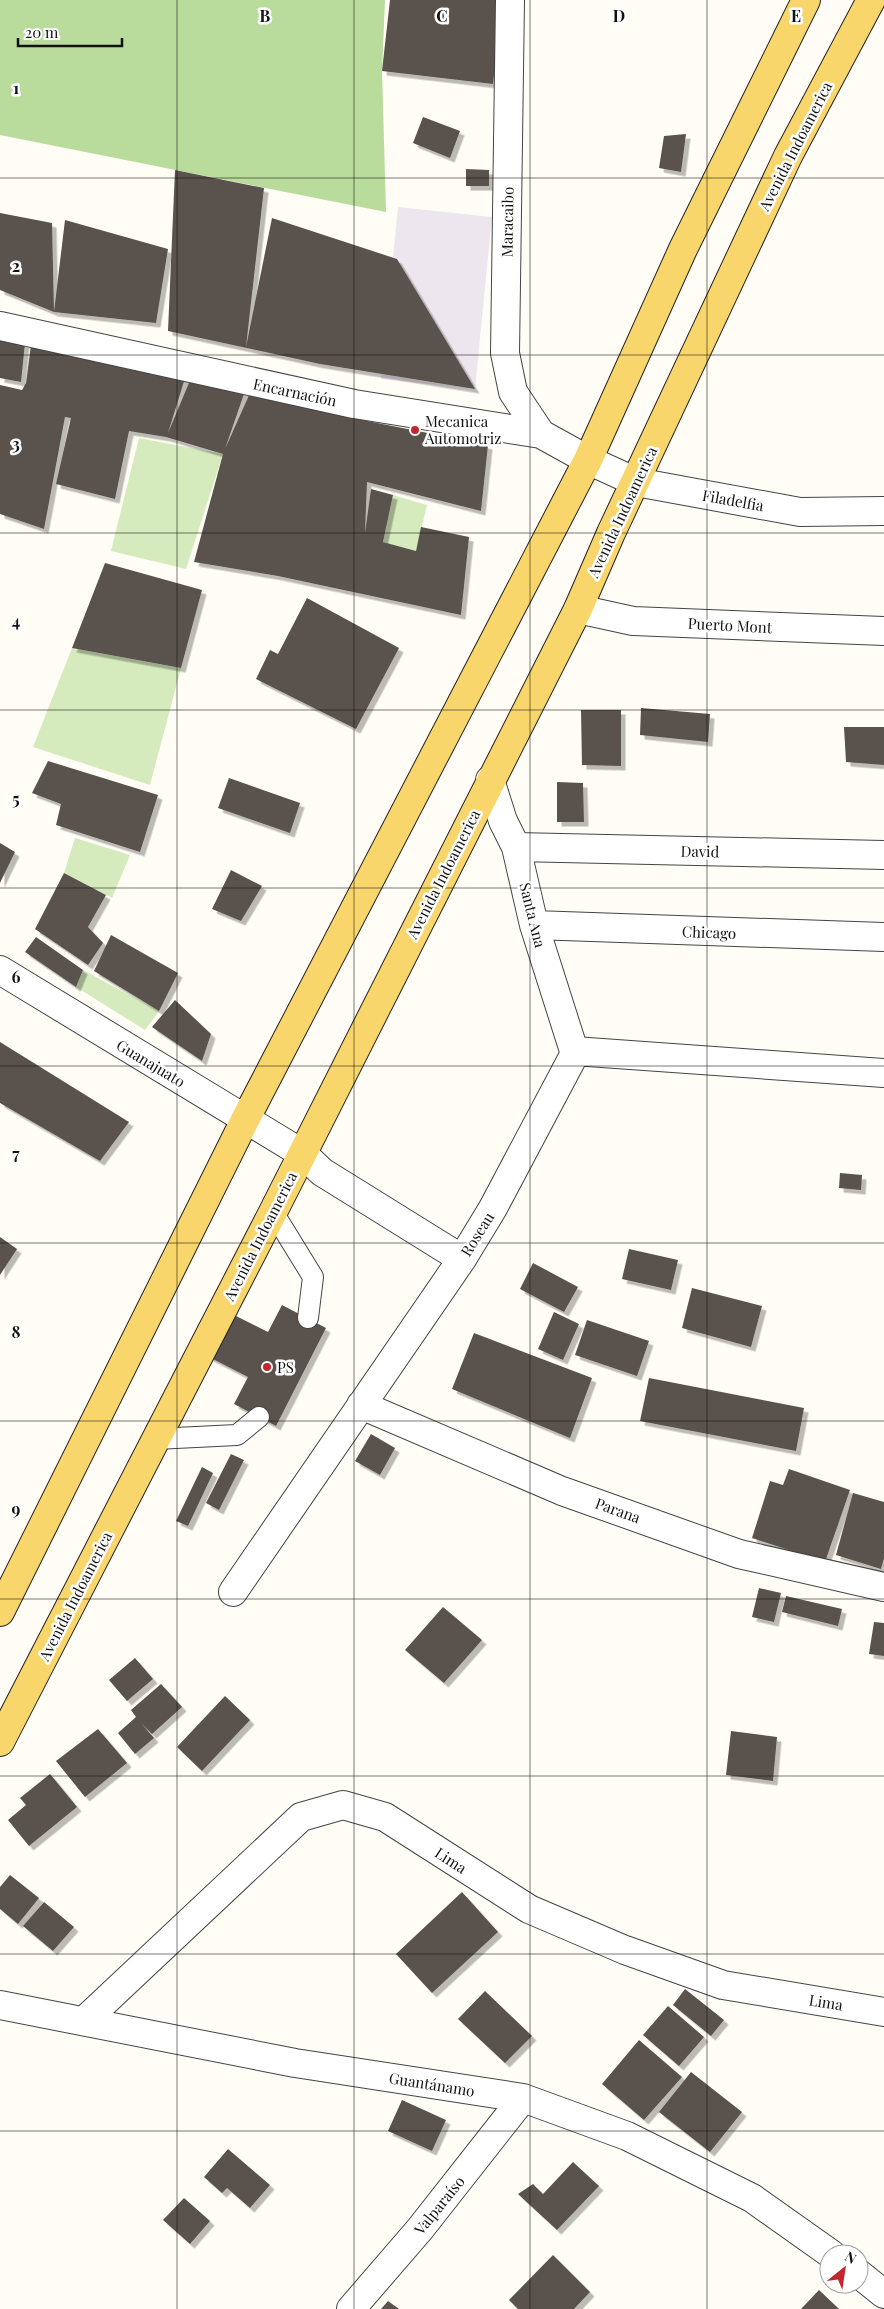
<svg xmlns="http://www.w3.org/2000/svg" width="884" height="2309" viewBox="0 0 884 2309" font-family="'Playfair Display',serif">
<style>
.industrial{fill:#eee6ef}
.green{fill:#d5ebbd}
.forest{fill:#b9dc9c}
.building{fill:#5a524d;filter:url(#shadow)}
.lines{fill:none;stroke-linecap:round;stroke-linejoin:round}
.lane-casing{stroke:#444;stroke-width:22}
.street-casing{stroke:#444;stroke-width:30}
.primary-casing{stroke:#222;stroke-width:30}
.lane{stroke:#fff;stroke-width:20}
.street{stroke:#fff;stroke-width:28}
.primary{stroke:#f9d66b;stroke-width:28}
.grid{fill:none;stroke:#111;stroke-width:1;stroke-opacity:0.55}
.poi-dot{fill:#c4262e;stroke:#fff;stroke-width:2}
.labels{text-anchor:middle;dominant-baseline:central;stroke-width:5;stroke-linejoin:round;paint-order:stroke}
.street-label{font-size:15px;fill:#111;stroke:#fff}
.poi-label{font-size:15px;fill:#111;stroke:#fff;text-anchor:start}
.grid-label{font-size:16px;text-anchor:middle;font-weight:bold;fill:#111;stroke:#fff;stroke-width:5;stroke-linejoin:round;paint-order:stroke}
</style>
<defs>
<filter id="shadow"><feDropShadow dx="4.5" dy="4.5" stdDeviation="0" flood-color="#0004"/></filter>
</defs>
<rect width="100%" height="100%" fill="#fffdf5"/>
<path class="industrial" d="M398,207L492,217L475,389L381,379Z"/>
<path class="green" d="M139,438L223,454L186,569L111,551Z
M393,495L427,505L416,551L383,542Z
M72,648L181,668L150,785L33,747Z
M75,838L130,855L112,898L64,873Z
M83,970L159,1011L145,1030L76,987Z"/>
<path class="forest" d="M0,0H385L382,71L386,212L0,135Z"/>
<path class="building" d="M390,0H502L493,84L382,71Z
M423,117L460,131L450,158L413,143Z
M686,134L681,172L659,168L664,136Z
M466,169L489,170V186H466Z
M175,170L264,188L246,347L272,218L397,259L475,389L320,364L168,331Z
M0,213L52,223L54,312L0,290Z
M65,220L168,249L156,323L54,312Z
M0,338L25,343L21,382L0,378Z
M31,345L186,375L168,433L191,378L245,391L225,449L250,393L337,415L488,445L481,511L367,482L365,533L371,489L393,495L383,542L416,551L421,527L469,537L461,615L278,576L194,562L223,454L166,437L129,431L115,499L56,484L71,418L65,417L44,529L0,514V385L22,390L26,383Z
M105,563L202,590L181,668L72,648Z
M307,598L399,648L356,729L256,679L270,650L278,654Z
M641,708L710,714L708,742L640,735Z
M581,710H621V766L582,765Z
M844,727H884V765L846,762Z
M48,761L158,795L140,852L56,825L61,804L32,793Z
M229,778L300,803L290,833L218,808Z
M557,782L583,783L584,822H557Z
M0,843L15,852L0,883Z
M231,870L262,886L241,921L212,909Z
M64,873L106,895L88,927L103,943L88,965L35,929Z
M111,935L178,973L159,1011L94,971Z
M36,937L83,970L76,987L25,952Z
M175,1000L211,1034L202,1061L152,1027Z
M0,1042L129,1122L100,1161L0,1103Z
M840,1173L862,1175L861,1190L839,1188Z
M0,1237L17,1249L0,1275Z
M629,1249L678,1260L671,1290L622,1279Z
M533,1263L578,1287L564,1312L520,1289Z
M692,1288L762,1306L751,1347L682,1328Z
M282,1305L326,1328L276,1426L234,1404L248,1377L207,1356L230,1313L268,1332Z
M554,1312L579,1324L563,1360L538,1349Z
M587,1320L649,1341L637,1376L575,1355Z
M474,1333L592,1378L570,1438L452,1389Z
M649,1378L804,1408L796,1451L640,1421Z
M371,1434L395,1448L380,1475L355,1461Z
M231,1454L244,1460L219,1510L206,1503Z
M202,1467L213,1473L188,1526L176,1521Z
M789,1469L850,1490L825,1562L752,1538L770,1481L783,1485Z
M853,1493L884,1502V1558L881,1569L836,1555Z
M759,1588L781,1593L774,1622L752,1617Z
M786,1596L842,1609L838,1626L782,1612Z
M443,1607L482,1640L444,1683L405,1650Z
M874,1622L884,1623V1656L869,1654Z
M135,1658L153,1679L127,1701L109,1680Z
M161,1684L182,1707L152,1734L141,1723L154,1738L135,1754L118,1733L136,1717L131,1710Z
M225,1696L250,1720L202,1771L177,1747Z
M98,1729L127,1763L85,1797L56,1761Z
M731,1731L777,1737L773,1781L726,1775Z
M50,1774L77,1807L29,1846L8,1820L26,1805L20,1798Z
M10,1875L39,1898L18,1924L0,1909V1887Z
M462,1892L498,1932L432,1993L396,1954Z
M44,1902L74,1927L53,1951L23,1926Z
M685,1989L724,2020L711,2036L673,2005Z
M485,1991L532,2036L505,2063L458,2019Z
M668,2006L704,2037L679,2066L643,2035Z
M639,2040L682,2077L644,2120L602,2084Z
M691,2072L742,2112L710,2152L659,2112Z
M402,2100L446,2120L432,2151L388,2131Z
M228,2149L270,2185L250,2208L227,2188L222,2193L204,2177Z
M573,2162L599,2186L557,2230L518,2194L533,2184L543,2194Z
M184,2198L210,2221L190,2244L163,2220Z
M553,2255L590,2292L574,2309H518L509,2300Z
M819,2290L839,2309H801Z
M388,2301L399,2309H381Z"/>
<g class="lines">
<defs>
<path id="lane" d="M273,1212L313,1277L308,1318
M155,1439L237,1435L259,1417"/>
<path id="street" d="M510,0L505,353L513,392L541,434
M0,326L354,404L541,434L588,460L636,482L800,512L884,511
M578,609L633,621L884,631
M516,847L884,855
M534,925L884,937
M0,970L303,1154L322,1172L462,1259
M574,1051L884,1073
M361,1405L562,1491L739,1554L884,1587
M233,1592L462,1259L493,1208L573,1057L574,1051L534,925L516,847L503,821L490,780
M0,2005L295,2063L523,2098L627,2136L752,2198L831,2254
M84,2021L301,1817L343,1805L385,1817L529,1909L625,1950L723,1985L884,2012
M859,2274L884,2294
M351,2309L420,2229L523,2098"/>
<path id="primary" d="M0,1612L246,1118L588,460L683,249L806,0
M0,1742L273,1212L578,609L611,533L788,156L871,0"/>
</defs>
<use href="#lane" class="lane-casing"/>
<use href="#street" class="street-casing"/>
<use href="#primary" class="primary-casing"/>
<use href="#lane" class="lane"/>
<use href="#street" class="street"/>
<use href="#primary" class="primary"/>
</g>
<path class="grid" d="M177,0V2309M354,0V2309M530,0V2309M707,0V2309M0,178H884M0,355H884M0,533H884M0,710H884M0,888H884M0,1066H884M0,1243H884M0,1421H884M0,1599H884M0,1776H884M0,1954H884M0,2131H884"/>
<g class="poi-dot">
<circle cx="415" cy="430" r="5"/>
<circle cx="267" cy="1367" r="5"/>
</g>
<g class="labels">
<g class="street-label">
<text transform="translate(795 146) rotate(-63)">Avenida Indoamerica</text>
<text transform="translate(507 222) rotate(-89)">Maracaibo</text>
<text transform="translate(295 392) rotate(12)">Encarnación</text>
<text transform="translate(733 500) rotate(10)">Filadelfia</text>
<text transform="translate(622 512) rotate(-65)">Avenida Indoamerica</text>
<text transform="translate(730 625) rotate(3)">Puerto Mont</text>
<text transform="translate(700 851) rotate(1)">David</text>
<text transform="translate(443 874) rotate(-63)">Avenida Indoamerica</text>
<text transform="translate(533 915) rotate(76)">Santa Ana</text>
<text transform="translate(709 932) rotate(2)">Chicago</text>
<text transform="translate(151 1063) rotate(31)">Guanajuato</text>
<text transform="translate(477 1234) rotate(-58)">Roseau</text>
<text transform="translate(260 1236) rotate(-63)">Avenida Indoamerica</text>
<text transform="translate(618 1510) rotate(20)">Parana</text>
<text transform="translate(75 1596) rotate(-63)">Avenida Indoamerica</text>
<text transform="translate(451 1860) rotate(33)">Lima</text>
<text transform="translate(826 2002) rotate(9)">Lima</text>
<text transform="translate(432 2084) rotate(9)">Guantánamo</text>
<text transform="translate(439 2205) rotate(-51)">Valparaíso</text>
</g>
<g class="poi-label">
<text x="425" y="421">Mecanica<tspan x="425" dy="17">Automotriz</tspan></text>
<text x="277" y="1367">PS</text>
</g>
</g>
<g class="grid-label">
<text x="265" y="22">B</text>
<text x="442" y="22">C</text>
<text x="619" y="22">D</text>
<text x="796" y="22">E</text>
<text x="16" y="94">1</text>
<text x="16" y="272">2</text>
<text x="16" y="450">3</text>
<text x="16" y="627">4</text>
<text x="16" y="805">5</text>
<text x="16" y="983">6</text>
<text x="16" y="1160">7</text>
<text x="16" y="1338">8</text>
<text x="16" y="1515">9</text>
</g>
<g transform="translate(844 2269) rotate(30)"><circle r="24" fill="#ffffff" stroke="#a0a0a0"/>
<path d="M0-4L9 19L0 12L-9 19Z" fill="#c4262e"/>
<text y="-8" font-size="14" font-weight="bold" text-anchor="middle" fill="#111111">N</text>
</g>
<path d="M18 38v8h104v-8" fill="none" stroke="#111111" stroke-width="2.5"/>
<text x="25" y="38" font-size="15" fill="#111111" stroke="#ffffff" stroke-width="4" paint-order="stroke">20 m</text>
</svg>
